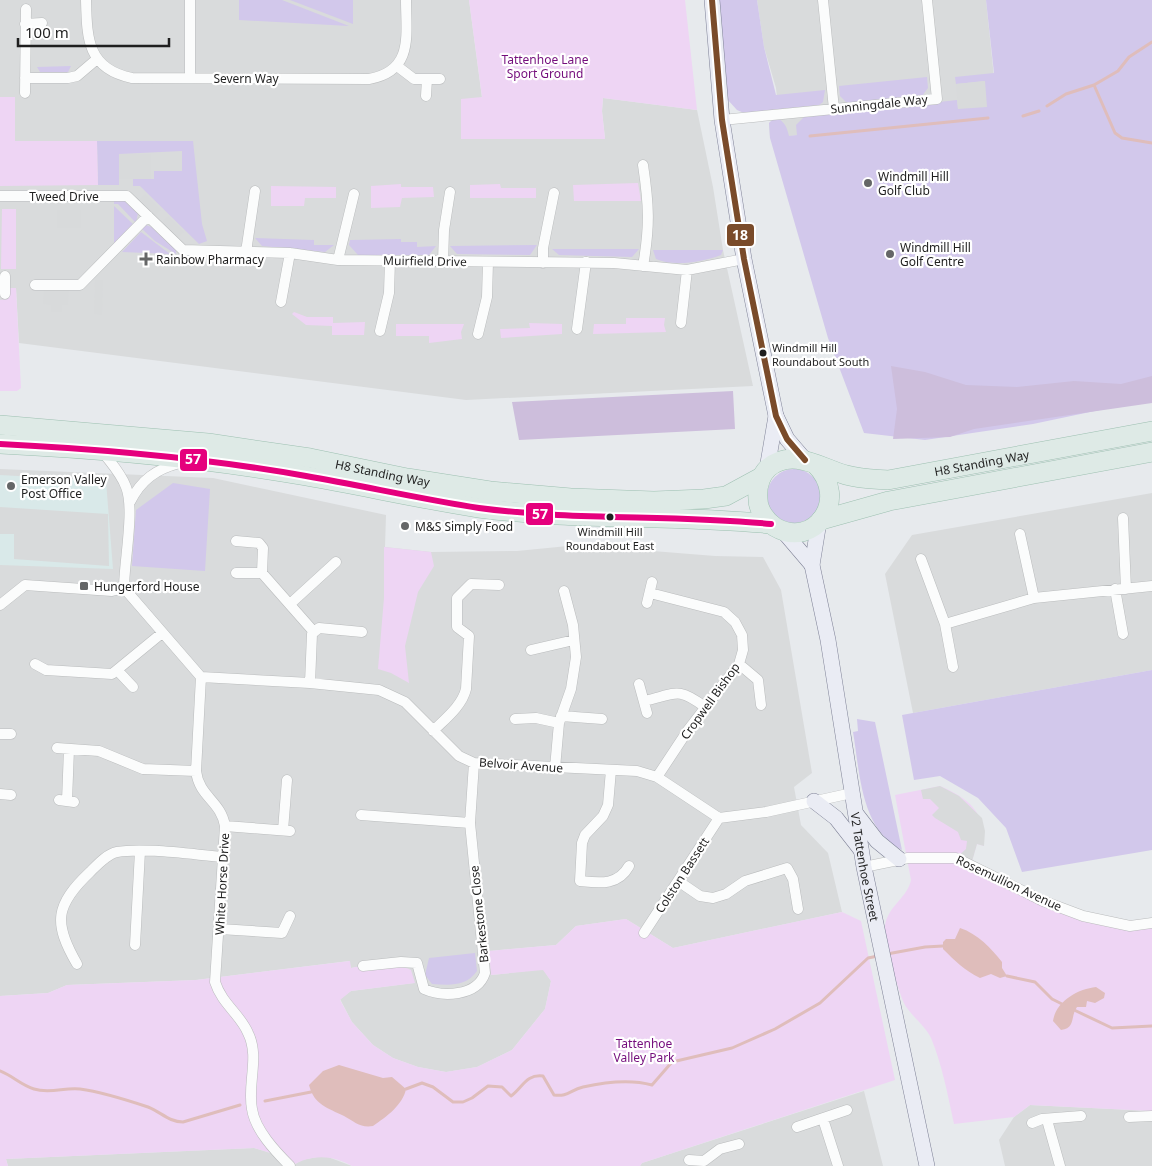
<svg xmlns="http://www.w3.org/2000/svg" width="1152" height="1166" viewBox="0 0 1152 1166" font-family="'Noto Sans',sans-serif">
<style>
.residential{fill:#d9dbdc}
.commercial{fill:#d9e9e9}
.grass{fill:#d2c8eb}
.forest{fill:#cdbedc}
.park{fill:#eed5f4}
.parking{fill:#d8dadb}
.water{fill:#dfbdbb}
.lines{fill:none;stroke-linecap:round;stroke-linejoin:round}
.stream{stroke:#dfbdbb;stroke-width:3}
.street-casing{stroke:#babcbd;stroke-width:11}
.secondary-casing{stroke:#7f8297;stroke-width:16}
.highway-casing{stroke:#9dc0b1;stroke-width:20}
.street{stroke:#fbfcfc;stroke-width:10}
.secondary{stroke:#eaecf4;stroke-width:15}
.highway{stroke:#deeae6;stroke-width:19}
.bus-1-casing{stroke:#fff;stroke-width:10}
.bus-2-casing{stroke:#fff;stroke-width:10}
.bus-1{stroke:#7a4b2a;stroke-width:6}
.bus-2{stroke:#e5007d;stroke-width:6}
.poi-dot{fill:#656667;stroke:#fff;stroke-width:2}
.bus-dot{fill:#1f1f1f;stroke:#fff;stroke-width:2}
.labels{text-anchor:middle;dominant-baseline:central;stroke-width:4.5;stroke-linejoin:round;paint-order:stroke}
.bus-label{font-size:11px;fill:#1f1f1f;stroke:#fff;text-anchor:start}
.park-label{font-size:12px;fill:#740d7c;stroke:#fff}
.street-label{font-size:12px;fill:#1f1f1f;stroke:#fff}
.poi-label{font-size:12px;fill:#1f1f1f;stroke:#fff;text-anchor:start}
.line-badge{stroke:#fff;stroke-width:2}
.badge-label{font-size:14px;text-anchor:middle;font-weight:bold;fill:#fff}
</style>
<rect width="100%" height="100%" fill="#e7eaed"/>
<path class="residential" d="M0,0H469L482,98L605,138L602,111L603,98L697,110L713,187L723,250L753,386L466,400L19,343L16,288L8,300H0Z
M757,0H986L998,116L770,138L769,123L779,118L776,88L764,47Z
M0,469L213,478L386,515L385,547L431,552L517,551L578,545L715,556L763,557L781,590L812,773L794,787L801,825L828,853L842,912L673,948L626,919L576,926L556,945L489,951L492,975L543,969L551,981L545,1009L512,1050L477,1067L446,1072L418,1067L393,1058L373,1045L352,1022L340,999L351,991L414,983L363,966L351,968L349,961L196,980L67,985L48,993L0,996Z
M1152,493V670L913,713L885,574L912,535Z
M864,1091L883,1166H640L642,1163Z
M1030,1105L1152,1111V1166H1005L999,1140L1014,1117Z
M254,1148L281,1156L290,1166H8L6,1159Z
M317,1157H328L352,1166H292L302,1160Z"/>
<path class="commercial" d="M0,475L106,481L113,569L0,565Z"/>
<path class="grass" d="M239,0H282L349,26L239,20Z
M290,0H353V24Z
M717,0H757L764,47L776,95L825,90L823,102L819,105L744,113L737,110L727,99Z
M986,0H1152V399L1033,424L925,440L864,433L828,338L770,138L769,123L772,120L779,119C786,124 787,128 789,136L797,135L796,125L804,117L957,100L958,109L985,81L956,84L955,77L994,73Z
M71,66L68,72H40L37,67Z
M927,77L928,88L922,96L847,103L840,96L839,86Z
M97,141H193L202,224L207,241L199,244L140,186H133V179H154V171H182V151L119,154V185H98Z
M114,200L125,201L138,213L136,223L118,204H114Z
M114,206L134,225L114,245Z
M146,225L154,228L176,250V254L155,241L141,228Z
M141,232L170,254L122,252Z
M255,238L314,240V245H334L325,252L262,246Z
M401,239V242H417V247L436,246L429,255H358L349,245L350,240Z
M537,245L530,255L457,254L450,246Z
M552,249H639L632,257L559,255Z
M653,250H723L721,255C702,262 674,267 656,259Z
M767 496a27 27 0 1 1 54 0a27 27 0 1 1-54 0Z
M173,483L210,489L205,571L132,566L136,510Z
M1152,670V850L1022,872L1006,828L978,798L940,776L914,780L902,715Z
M857,719L875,722L902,850C860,829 860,772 853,732L858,731Z
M475,953L477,971C466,987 450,985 432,984L425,975L429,958Z"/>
<path class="forest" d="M891,366L925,372L966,385L1017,387L1074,381L1121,384L1152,376V403L974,429L950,437L893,439L897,409Z
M733,391L735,429L519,440L512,402Z"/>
<path class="park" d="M469,0H685L697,110L603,98L602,111L605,139H461V99L482,97Z
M0,97H15V141H97L98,185L0,186Z
M638,183L641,201H574L573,185Z
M401,184V187H433L434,197L402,198L400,207L371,208V186Z
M500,184L501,188H536V198H470V185Z
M271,186L336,187V198H305L304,206H271Z
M2,209H16V269H1Z
M9,288H16L21,388L17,391H0V300L8,299Z
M294,312L307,317H333V323L365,322L364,335H332V326L306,325L292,314Z
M626,318H665L664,325L666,332L593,334L594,324H626Z
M529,323L562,324V334L501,338L500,329L530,328Z
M396,324H464L461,332L462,339L429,343V336H396Z
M384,547L431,552L434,566L418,592L405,646L409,683L391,673L378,669L384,598Z
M940,786C970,799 985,812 984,846L977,844L971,864L1083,916L1152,923V1111L1030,1105L1014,1117L954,1124C948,1096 942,1064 931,1038C926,1027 914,1018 907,1008C899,998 884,939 885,926C887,907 908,897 911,880L895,795Z
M842,912L861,921L895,1080L642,1163L640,1166H352C333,1155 311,1154 292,1166L281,1156L254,1148L6,1159L8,1166H0V996L48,993L67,985L196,980L350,961L351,968C369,964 394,962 411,970L415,983L351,991L340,1000L352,1022L373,1045L393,1058L418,1067L446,1072L477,1067L512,1050L545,1009L551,981L543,970L491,975L489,951L556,945L576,926L626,919L673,948Z"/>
<path class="parking" d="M985,81L987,107L958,109L956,84Z
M119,154H151V179H119Z
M145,194L161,210L155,216L139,200Z
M57,210H81V228H57Z
M168,216L184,232L178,238L162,222Z
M95,280H103L102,315L94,314Z
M44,288H69L68,305H62V312H51V305L43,304Z
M0,507L108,514L109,566L14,559V534H0Z
M940,786L959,796L982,818L985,831L984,846L977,844L971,865L956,858L966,849L967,841L961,840L958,832L935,818L932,815L939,808L930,799H923L921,790Z"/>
<path class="water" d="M960,928C978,934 991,948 1002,962V968L1007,976L1000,978L991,974L980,978C964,970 955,961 943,949V942L946,939H955Z
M1096,987L1105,993L1104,998L1095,1003L1087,1001L1086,1007H1077C1070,1017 1076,1028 1061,1030L1053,1021C1056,1001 1078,989 1096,987Z
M339,1065L383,1078L392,1077L406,1089C403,1105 386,1117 373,1126C360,1128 355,1122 344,1116C328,1108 314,1105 309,1085L323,1071Z"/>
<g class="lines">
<path class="stream" d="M1094,85L1115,133L1122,138L1152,143
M1047,106L1066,94L1094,85L1118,71L1129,57L1152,42
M1023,116L1039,111
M810,136L988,118
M887,954L925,947L943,946
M1007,976L1035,982L1052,999L1064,1005
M1072,1009L1112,1028L1152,1026
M0,1071C13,1076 21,1085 34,1089C50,1094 65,1087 80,1089C102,1092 127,1100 148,1107C161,1112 169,1122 183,1122L240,1105
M406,1089L422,1083L433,1087L453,1102H463L472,1098L488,1086L502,1087L511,1096C523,1087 526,1074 543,1076L554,1095C568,1097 570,1090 583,1087C605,1082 631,1079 652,1085L672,1062L732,1048L775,1029L820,1003L868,958L878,956
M265,1101L311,1092"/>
<defs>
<path id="street" d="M86,0C87,38 87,69 132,78L369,79C414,71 406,35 406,0
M190,0V78
M823,0L834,109
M25,24L42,23
M397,66L414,79H440
M25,78H68L77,76L97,59
M25,93L26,9
M426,96L427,79
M722,120L937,99L927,0
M0,196H127L183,250L290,253L338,260L614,263L687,270L744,259
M246,252L255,191
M338,260L354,194
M443,262L444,230L450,192
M543,263V248L554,193
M643,266C650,226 649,205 643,165
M35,285H80L148,216
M5,294V276
M281,302L290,253
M681,323L687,270
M577,329L586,262
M380,331L389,293L390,260
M478,334L487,297L488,262
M102,451C110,462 121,473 126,487C135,509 124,562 124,588
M130,502C141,480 156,469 180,463
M1123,518L1126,589
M1020,534L1034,598
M236,541L259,543L263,548L262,573L314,632L312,634L310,683
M921,559L945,624L1034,598L1152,586
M236,573H262
M124,588L201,677L196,771C199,797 221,801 225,826L215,982C222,1004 240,1014 248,1033C260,1057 247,1084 252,1109C255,1130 276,1152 290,1166
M1115,589L1123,634
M650,593L724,612L735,622L742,635L743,650L739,664L688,730L657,777
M647,603L652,582
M290,604L336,562
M0,605L25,585L112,591L124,588
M945,624L953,667
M314,632L319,628L362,632
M531,650L574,640
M35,664L46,670L112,674L162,633
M739,664L758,680L761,705
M118,671L133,687
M201,677L310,683L379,690L405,702L459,756L474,763L637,771L657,777L719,818L766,812L852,793
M639,684L647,713
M644,701C676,694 677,686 705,707
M561,716L602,719
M515,719L536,718L559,723
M433,731C445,719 462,706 466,689L469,636L457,627V598L471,584L499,585
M0,734H11
M57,748L99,751L143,769L196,771
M555,768L559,723L571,689L576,657L573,625L564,591
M611,770L608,805L603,816L585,835L582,843L580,881C599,883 618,886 629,866
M0,794L11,795
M59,800L74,802
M67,801L69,749
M361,815L470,823
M225,826L290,831
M283,830L287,780
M864,867L908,858H956L1043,901L1083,916L1130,926L1152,923
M678,881L700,896L713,898L726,894L745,881L787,868L793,879L798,909
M220,929L282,933L290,916
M644,933L719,818
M135,945L140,851
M77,964C53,923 55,905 90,872C98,864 107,854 117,852C143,847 196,855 224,857
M363,966L401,962L417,963L424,989C442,997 477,997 485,973L470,823L474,763
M1129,1117L1152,1116
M823,1119L838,1166
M1047,1120L1060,1166
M1032,1123L1042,1119L1081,1116
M797,1127L847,1110
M689,1160L704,1161L720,1149L739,1144"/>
<g id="secondary">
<path d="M712,0L722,120L744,259L776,416L787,439L805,460"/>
<path d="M767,469L776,416"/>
<path id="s1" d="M819,522L812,565L828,640L864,867L927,1166"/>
<path d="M783,531L812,565"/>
<path d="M814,801L836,818L861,850"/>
<path d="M857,815L877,841L899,859"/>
</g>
<g id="highway">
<path id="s2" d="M0,425L208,443L310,458L407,478L490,491L571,498L654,501L704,499L726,496L761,477"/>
<path d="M0,444C102,449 205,458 306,476C364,486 421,499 479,508C576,521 674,514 771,524"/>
<path id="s3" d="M815,464C851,499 814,550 775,527C766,521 758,510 758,499C757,488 760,476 768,468C792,447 821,468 846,475C860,479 874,479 888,480L1152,431"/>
<path d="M821,520L889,501L1152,452"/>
</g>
</defs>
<use href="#street" class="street-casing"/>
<use href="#secondary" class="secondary-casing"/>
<use href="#highway" class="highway-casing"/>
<use href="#street" class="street"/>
<use href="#secondary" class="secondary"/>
<use href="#highway" class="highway"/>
<defs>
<path id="bus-1" d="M712,0L722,120L744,259L776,416L787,439L805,460"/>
<path id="bus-2" d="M0,444C102,449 205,458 306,476C364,486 421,499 479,508C576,521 674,514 771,524"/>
</defs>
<use href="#bus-1" class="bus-1-casing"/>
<use href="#bus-2" class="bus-2-casing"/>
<use href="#bus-1" class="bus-1"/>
<use href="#bus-2" class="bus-2"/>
</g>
<g class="poi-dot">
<circle cx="868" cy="183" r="5"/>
<circle cx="890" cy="254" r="5"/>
<path d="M143.5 251.5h5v5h5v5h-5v5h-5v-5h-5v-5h5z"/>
<circle cx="11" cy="486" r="5"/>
<circle cx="405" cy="526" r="5"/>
<rect x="79" y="581" width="10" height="10" rx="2.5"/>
</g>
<g class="bus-dot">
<circle cx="763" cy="353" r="4.5"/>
<circle cx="610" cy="517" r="4.5"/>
</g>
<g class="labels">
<g class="bus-label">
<text x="772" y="347">Windmill Hill<tspan x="772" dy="14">Roundabout South</tspan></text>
<text x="610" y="531" text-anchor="middle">Windmill Hill<tspan x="610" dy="14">Roundabout East</tspan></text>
</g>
<g class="park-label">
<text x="545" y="59">Tattenhoe Lane<tspan x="545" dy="14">Sport Ground</tspan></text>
<text x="644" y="1043">Tattenhoe<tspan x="644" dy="14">Valley Park</tspan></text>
</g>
<g class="street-label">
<text x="246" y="78">Severn Way</text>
<text transform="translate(879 104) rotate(-6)">Sunningdale Way</text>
<text x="64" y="196">Tweed Drive</text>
<text transform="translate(425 261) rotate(1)">Muirfield Drive</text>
<text stroke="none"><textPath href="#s3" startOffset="401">H8 Standing Way</textPath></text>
<text stroke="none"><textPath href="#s2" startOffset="386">H8 Standing Way</textPath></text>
<text transform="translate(710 701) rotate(-54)">Cropwell Bishop</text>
<text transform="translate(521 765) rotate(4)">Belvoir Avenue</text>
<text stroke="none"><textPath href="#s1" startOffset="350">V2 Tattenhoe Street</textPath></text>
<text transform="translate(682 875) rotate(-57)">Colston Bassett</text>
<text transform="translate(1009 883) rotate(25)">Rosemullion Avenue</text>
<text transform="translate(222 884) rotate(-87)">White Horse Drive</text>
<text transform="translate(479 914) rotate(-96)">Barkestone Close</text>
</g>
<g class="poi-label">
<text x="878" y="176">Windmill Hill<tspan x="878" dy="14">Golf Club</tspan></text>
<text x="900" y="247">Windmill Hill<tspan x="900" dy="14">Golf Centre</tspan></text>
<text x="156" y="259">Rainbow Pharmacy</text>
<text x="21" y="479">Emerson Valley<tspan x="21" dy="14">Post Office</tspan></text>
<text x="415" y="526">M&amp;S Simply Food</text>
<text x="94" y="586">Hungerford House</text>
</g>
</g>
<g class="line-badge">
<rect x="726" y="223" width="29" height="24" rx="5" fill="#7a4b2a"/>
<rect x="179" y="448" width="29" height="24" rx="5" fill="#e5007d"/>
<rect x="525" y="502" width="29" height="24" rx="5" fill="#e5007d"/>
</g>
<g class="badge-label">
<text x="740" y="240">18</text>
<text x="193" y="464">57</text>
<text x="540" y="519">57</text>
</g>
<path d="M18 38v8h151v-8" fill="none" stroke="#1f1f1f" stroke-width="2.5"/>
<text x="25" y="38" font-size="15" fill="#1f1f1f" stroke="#ffffff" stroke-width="4" paint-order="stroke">100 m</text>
</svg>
